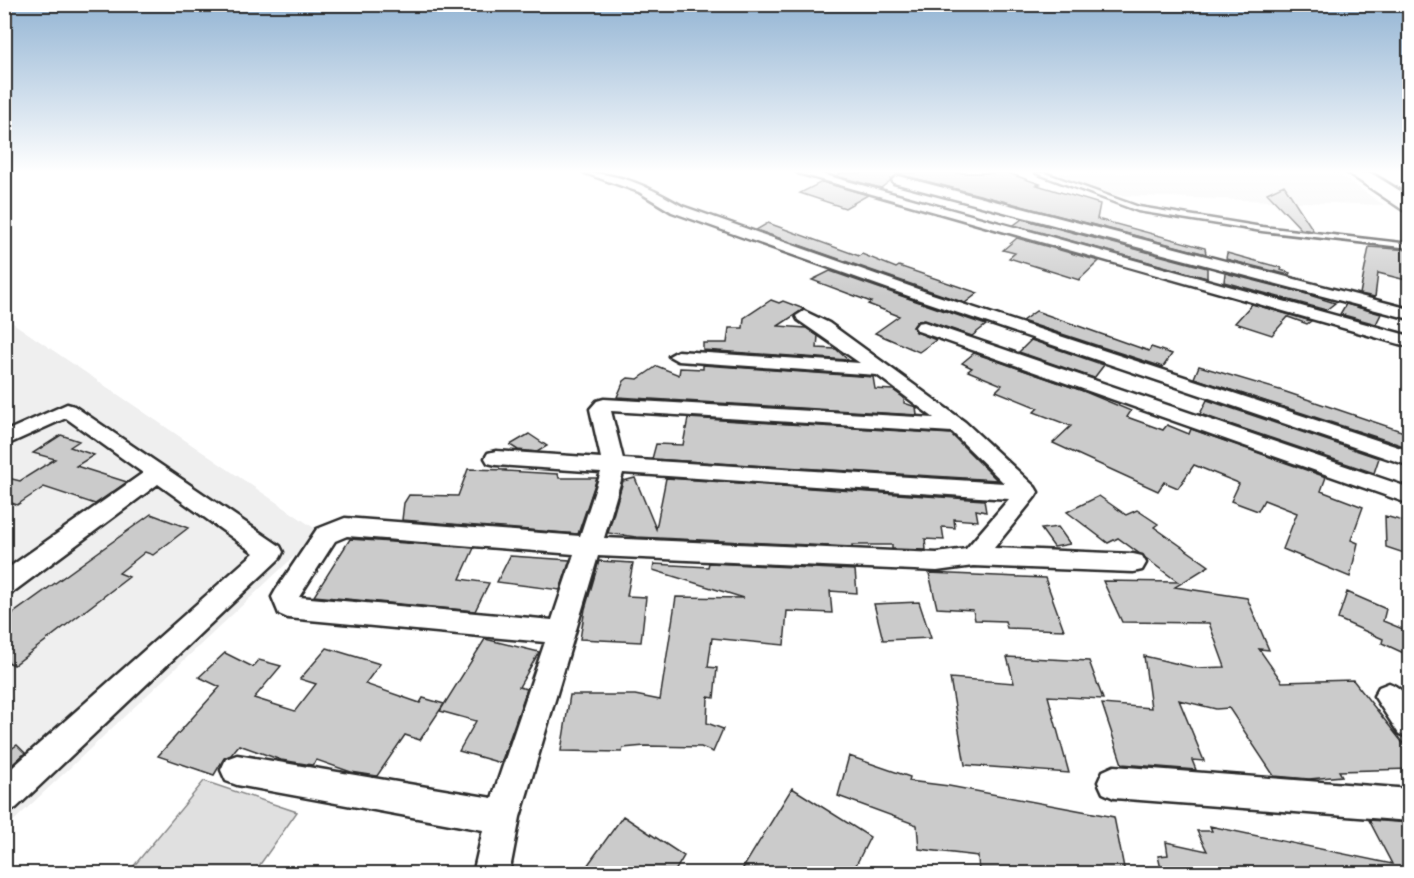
<svg xmlns="http://www.w3.org/2000/svg" width="1414" height="878" viewBox="0 0 1414 878" font-family="Delius,sans-serif">
<style>
.built{fill:#efefef}
.green{fill:#e0e0e0;stroke:#868686;stroke-width:1.5}
.building{fill:#cbcbcb;stroke:#2b2b2b;stroke-width:1.5}
.lines{fill:none;stroke-linecap:round;stroke-linejoin:round}
.lane-casing{stroke:#2b2b2b;stroke-width:5}
.street-casing{stroke:#2b2b2b;stroke-width:5}
.primary-casing{stroke:#2b2b2b;stroke-width:5}
.lane{fill:#fff;fill-rule:evenodd}
.street{fill:#fff;fill-rule:evenodd}
.primary{fill:#fff;fill-rule:evenodd}
</style>
<rect width="100%" height="100%" fill="#fff"/>
<filter id="ink" filterUnits="userSpaceOnUse"><feTurbulence type="fractalNoise" baseFrequency=".0167" numOctaves="2"/><feDisplacementMap in="SourceGraphic" scale="12" xChannelSelector="R" yChannelSelector="G"/><feConvolveMatrix kernelMatrix="1 2 1 2 8 2 1 2 1" color-interpolation-filters="sRGB"/></filter>
<g filter="url(#ink)">
<path class="built" d="M1055,173H1337L1384,205L1111,195Z
M4,317L320,532L5,829H4Z"/>
<path class="green" d="M204,781L297,812L254,873H128Z"/>
<path class="building" d="M841,173H1008L1040,184L1037,185L1100,204L1097,219L1205,248L1206,254L899,174L881,188L836,176Z
M822,182L868,195L845,208L800,193Z
M1284,185L1313,230V231L1301,229L1267,193Z
M1022,219L1207,268V278L1014,225Z
M768,223L859,256L862,254L896,268L899,266L978,293L965,303L756,230Z
M1017,238L1099,261L1079,280L1009,258L1015,253L1003,250Z
M1369,247L1410,250V281L1378,273L1375,297L1360,294Z
M1227,253L1282,268L1281,270L1290,273L1289,275L1226,259Z
M830,271L916,301L986,325L972,336L925,320L918,321L913,327L916,332L936,340L919,352L875,333L899,316L868,304L871,302L812,280Z
M1225,273L1300,292L1335,303L1326,310L1224,282Z
M771,300L779,303L783,301L804,309L778,326L806,328L818,336L817,348L836,349L848,360L703,350V343H727L729,328H743L744,318Z
M1252,304L1311,321L1307,324L1288,317L1272,335L1235,323Z
M1346,304L1381,314L1376,324L1340,314Z
M1036,311L1149,351L1151,347L1172,354L1163,367L1022,321Z
M1031,340L1104,365L1094,378L1019,352Z
M974,353L1083,391L1131,411L1127,417L1163,430L1167,425L1189,434L1191,429L1326,477L1321,491L1363,507L1351,540L1358,543L1350,577L1283,549L1297,513L1264,500L1258,511L1231,501L1239,484L1236,482L1194,465L1178,488L1164,482L1158,491L1053,443L1071,426L1034,412L1038,408L996,391L1002,385L968,371L972,368L962,363Z
M703,365L873,377L875,389L893,390L904,398V403L916,407L917,415L617,397L624,381L628,378L638,379L657,366L679,375L680,368L703,369Z
M1199,366L1283,391L1410,434V448L1194,378Z
M1207,400L1379,458L1374,473L1200,414Z
M688,418L951,434L997,480L652,459L656,444L683,445Z
M529,434L547,446L537,452L518,450L510,445Z
M61,435L79,441L70,447L94,455L76,466L127,482L95,504L44,487L17,505L4,500V477L20,481L55,459L33,453Z
M468,469L507,470L505,471L558,474L559,478H597L578,534L402,520L404,503L409,495L458,496Z
M635,478L656,529L666,478L984,500L986,512L976,510L978,521L954,519L955,528L942,527L944,540L925,539L926,550L892,549V545H852V547L636,537L608,533L623,481Z
M1099,496L1126,515L1137,510L1158,524L1154,527L1209,566L1175,587L1247,598L1269,650L1259,649L1282,682L1353,680L1410,752V769L1339,771L1342,776L1309,779L1274,776L1229,708L1216,709L1179,700L1204,761L1192,760L1196,770L1122,764L1102,704L1151,708L1144,656L1196,668L1225,667L1209,623L1122,622L1103,581L1178,582L1118,538L1108,543L1067,512Z
M151,514L188,528L153,555L145,552L119,573L129,577L14,665L4,660V620Z
M1385,516L1410,523V555L1386,547Z
M1058,527L1070,544L1054,547L1041,529Z
M350,539L474,548L460,579L489,583L475,611L314,596Z
M510,556L570,560L560,590L497,582Z
M599,561L633,563L627,596L646,597L641,642L580,639L585,609Z
M709,563L855,570L857,593L830,591L832,613L787,611L784,645L712,638L708,667L717,668L714,698L708,697L707,723L723,729L713,752L701,747L645,746L623,748L622,752L561,751L570,695H635L660,700L676,597L744,598L653,570L654,564L708,567Z
M929,573L1045,578L1064,630L1007,628L1005,621L975,620L973,610L937,608Z
M1347,592L1386,609L1383,621L1410,632V656L1382,643L1383,639L1338,619Z
M919,602L931,638L883,640L874,604Z
M485,639L539,652L519,687L527,689L501,763L459,751L476,721L440,711Z
M327,648L380,664L365,684L420,703L423,698L444,704L420,740L405,735L377,776L351,772L317,760L312,765L281,760L239,745L231,755L224,758L214,775L158,756L220,687L199,677L225,653L253,667L259,660L281,666L254,698L295,711L316,684L300,679Z
M1007,657L1089,661L1103,699L1048,696L1069,773L965,765L950,678L1014,683Z
M17,745L25,753L4,772V754Z
M849,756L910,777L909,781L949,786L1114,817L1125,873H979L978,856L919,849L917,825L838,796Z
M792,788L870,837L852,873H740Z
M623,816L684,856L674,873H582Z
M1369,820L1410,823V873H1162L1158,856L1168,855L1166,842L1207,851L1197,831H1212L1210,826L1392,864Z"/>
<g class="lines">
<defs>
<path id="lane" d="M1036,173H1045L1139,207L1262,227L1410,244V248L1262,231L1138,211Z"/>
<path id="street" d="M585,173C621,173 651,188 682,206L929,293L1410,451V466L917,299L672,212L639,192Z
M798,173H818L1410,336V347Z
M898,176L1410,309V319L894,183L892,180Z
M804,311L829,323L965,422L1035,487L1038,492L1035,497L994,548L1133,554L1142,556L1146,563L1142,570L1133,572L973,566L937,571L598,556L520,817L509,874H473L483,830L237,785L226,781L221,770L226,759L237,755L492,798L545,642L288,618L279,614L272,597L276,590L317,529L345,518L580,536L601,472L496,465L488,463L485,458L488,453L496,451L601,458L590,409L597,401L604,399L934,418L877,375L678,361L669,356L678,351L860,363L798,320L796,316ZM611,411L952,432L1004,483L623,459ZM623,473L1009,499L966,549L937,553L604,538ZM347,536L574,554L552,620L299,597L335,541Z
M924,322L1410,488V504L918,331L915,327L918,323Z
M67,404L74,406L280,546L283,552L280,558L16,808L4,813V775L254,553L158,484L13,592L4,595V571L143,473L66,418L4,446V432Z
M1389,683C1414,692 1410,715 1410,738L1399,734L1374,696L1379,687Z
M1114,766L1410,789V821L1114,798L1103,793L1098,782L1103,771Z"/>
<path id="primary" d="M1348,173H1371L1410,197V212L1403,210Z"/>
</defs>
<use href="#lane" class="lane-casing"/>
<use href="#street" class="street-casing"/>
<use href="#primary" class="primary-casing"/>
<use href="#lane" class="lane"/>
<use href="#street" class="street"/>
<use href="#primary" class="primary"/>
</g>
</g>
<linearGradient id="sky" x2="0" y2="1"><stop stop-color="#94b5d4"/><stop offset="0.58" stop-color="#fff"/><stop offset="1" stop-color="#fff" stop-opacity="0"/></linearGradient>
<rect width="1414" height="296" fill="url(#sky)"/>
<rect width="1414" height="878" fill="none" stroke="#fff" stroke-width="24"/>
<rect x="12" y="12" width="1390" height="854" fill="none" stroke="#2b2b2b" stroke-width="2" filter="url(#ink)"/>
</svg>
